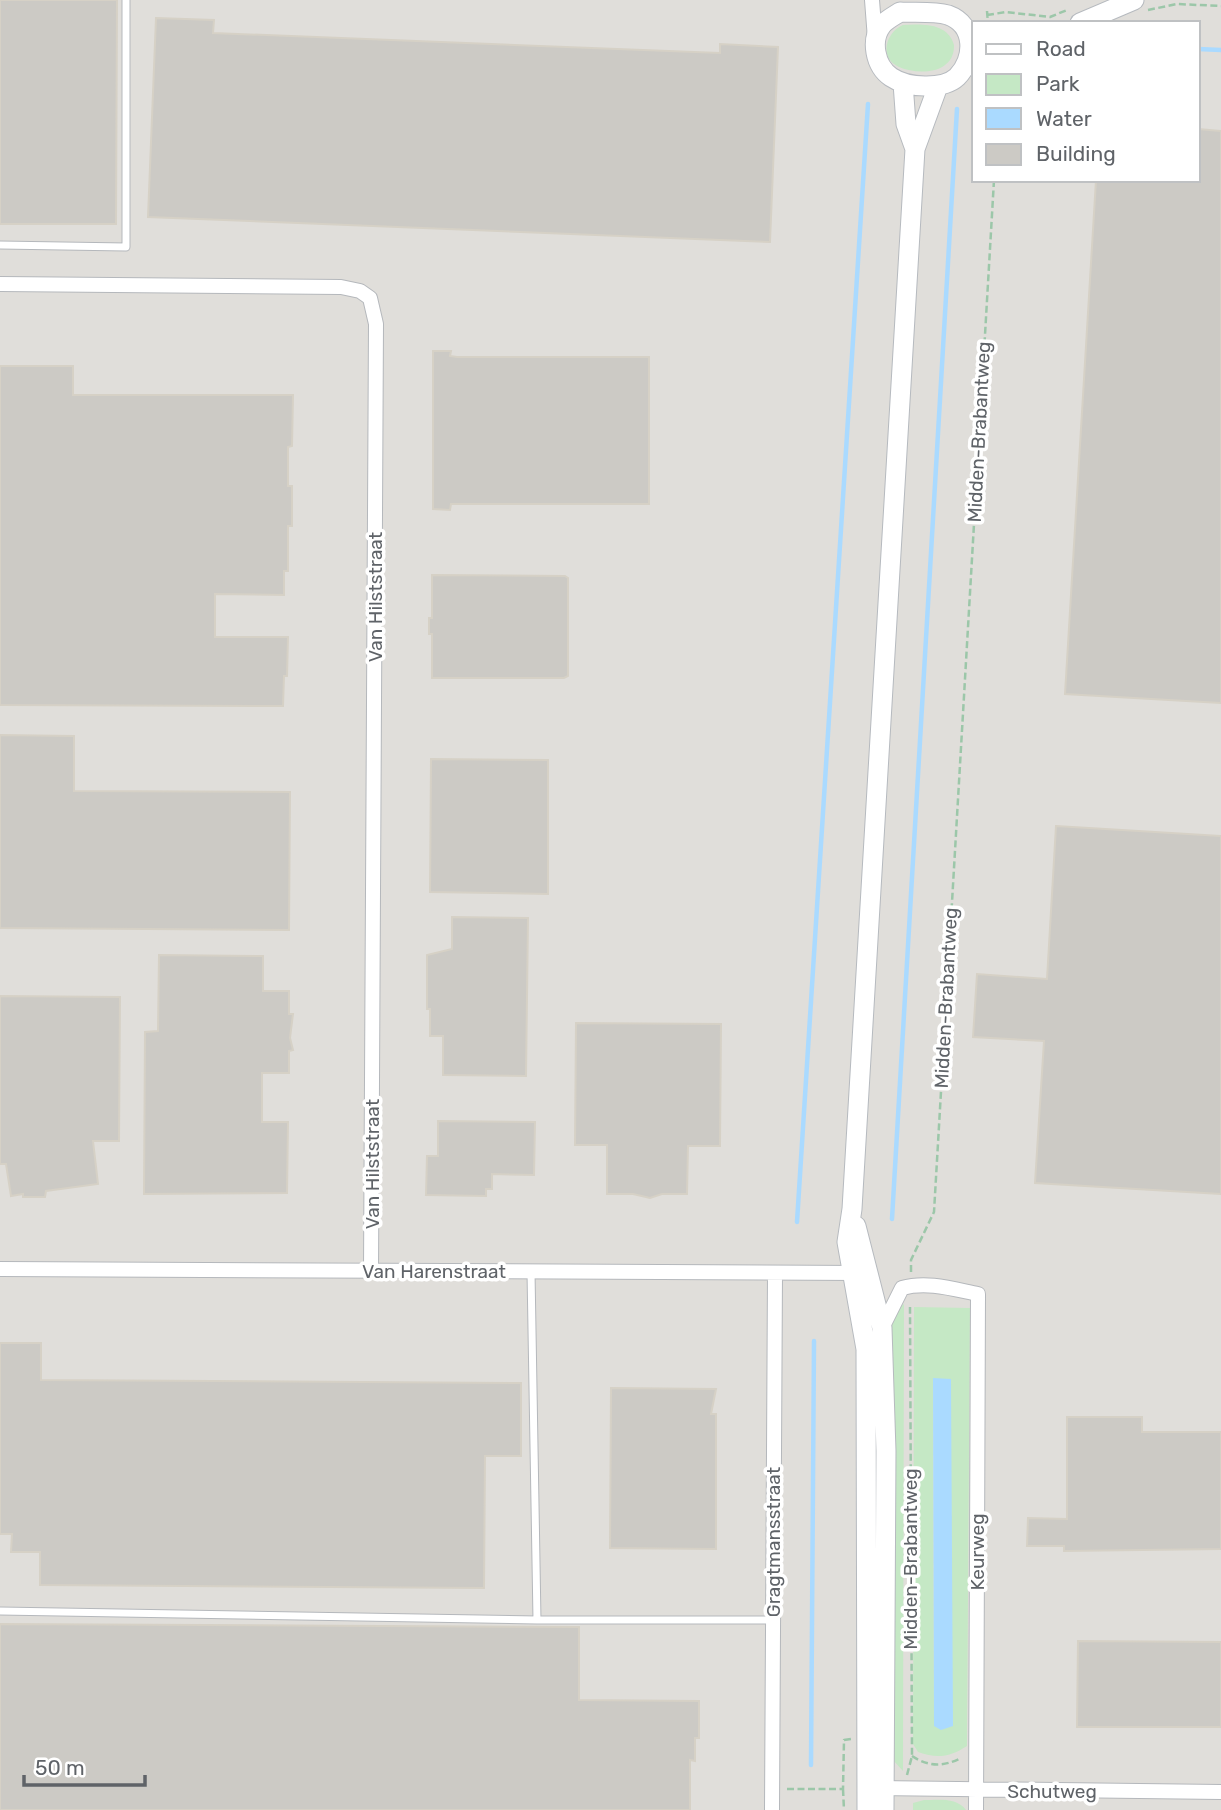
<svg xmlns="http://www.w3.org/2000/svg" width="1221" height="1810" viewBox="0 0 1221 1810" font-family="Rubik,sans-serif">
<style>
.industrial{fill:#e0deda;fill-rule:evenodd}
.green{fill:#c5e8c5;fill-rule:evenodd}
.water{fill:#aadaff}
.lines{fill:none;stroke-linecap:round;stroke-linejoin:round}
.stream{stroke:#aadaff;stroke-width:4.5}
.building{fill:#cccac5;stroke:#d6d1c6;stroke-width:2}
.lane-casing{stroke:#b5b8bc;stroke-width:9}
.street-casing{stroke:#b5b8bc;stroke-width:16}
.secondary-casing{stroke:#b6babf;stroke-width:21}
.path{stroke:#9cc7a9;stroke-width:2.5;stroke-dasharray:7 3.5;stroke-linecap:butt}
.lane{stroke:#fff;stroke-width:7}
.street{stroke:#fff;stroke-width:14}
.secondary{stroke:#fff;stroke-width:19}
.labels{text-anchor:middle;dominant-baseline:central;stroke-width:7;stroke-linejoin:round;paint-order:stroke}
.street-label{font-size:19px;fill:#5f6368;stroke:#fff}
</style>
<rect width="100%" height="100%" fill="#f1efe8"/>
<path class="industrial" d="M0,0H1221V1810H0ZM974,23H1198V180H974Z"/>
<path class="green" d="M903,25C923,24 948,23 954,45C955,73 920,76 899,67C878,58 886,32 903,25Z
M904,1304L903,1771L893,1760L890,1315Z
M914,1307L970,1308L967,1746C950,1757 937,1759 918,1752L913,1744ZM933,1379H951L934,1726Z
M924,1800C938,1800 957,1797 966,1810H913V1803Z"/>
<path class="water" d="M933,1378L951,1379L953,1726L941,1730L934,1726Z"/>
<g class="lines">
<path class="stream" d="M1198,49L1221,50
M892,1219L957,109
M797,1222L868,104
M811,1765L814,1341"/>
</g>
<path class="building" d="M0,0H117L116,224H0Z
M156,18L214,20L213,33L720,53V44L778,47L770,242L148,217Z
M1198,129L1221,131V703L1065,694L1096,180H1198Z
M433,351H451L450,356L457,357H649V504H451L450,510L433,509Z
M0,366H73V395H293L292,446L288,447V486H292V526H288V571H284V595L215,594V637H288L287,676H284L283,706L0,705Z
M432,575L565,576L568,578V676L564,678H432V634H429V618H432Z
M0,735L74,736V791L290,792L289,930L0,928Z
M431,759L548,760V894L430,892Z
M1056,826L1221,836V1194L1035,1183L1044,1041L973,1037L977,974L1047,979Z
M452,917L528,918L526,1076L443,1075V1036H430V1009H427V955L452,949Z
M159,955L263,956V991H289V1014H293L290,1038L293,1050L289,1051V1073H262V1122H288L287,1193L144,1194L145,1032L158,1031Z
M0,996L120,997L119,1141H93L98,1184L46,1191L45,1197H23V1194L11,1196L6,1164H0Z
M576,1023L721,1024L720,1146H688L687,1194H662L650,1198L633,1194H607V1145H575Z
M438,1121L535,1122L534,1175L492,1174V1189H486V1196L426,1195L427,1156H438Z
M0,1343H41V1380L521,1383V1456H485L484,1588L40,1585V1552H11L12,1534H0Z
M611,1388L716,1389L711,1414H716V1549L610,1548Z
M1067,1417H1142V1432H1221V1549L1064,1551V1546H1027L1028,1518L1067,1519Z
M0,1624L579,1627V1700L699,1701V1738H695V1761L690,1760V1810H0Z
M1078,1641L1221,1642V1727H1077Z"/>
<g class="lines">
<defs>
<path id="lane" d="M0,245L126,247V0
M531,1272L537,1620
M0,1611L537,1620H773"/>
<path id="street" d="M872,0L875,39
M0,284L341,287L360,291L370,298L376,324L371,1270
M0,1269L859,1273
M882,1328L902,1288C927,1281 953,1289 978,1294L976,1810
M876,1788L1221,1792
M772,1810L775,1274"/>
<path id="secondary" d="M900,12C914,13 934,11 948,15C976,25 975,59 957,77C943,90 907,88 891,77C875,66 870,40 882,25C886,20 894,16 900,12Z
M1080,23L1134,0
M903,83L906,124L915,149
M856,1226L882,1328L886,1451L884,1810
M867,1810L866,1349L847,1242L852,1209L915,149L938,86"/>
</defs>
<use href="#lane" class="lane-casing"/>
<use href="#street" class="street-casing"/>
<use href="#secondary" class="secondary-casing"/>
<path class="path" d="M1148,10L1177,4L1221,6
M987,11L988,23
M987,15L1006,12L1050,17L1067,10
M911,1272V1260L934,1212L994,180
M912,1756C929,1767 943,1767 961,1758
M907,1775L912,1756L910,1307
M787,1789H843L844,1740L851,1739
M843,1789L844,1810"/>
<use href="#lane" class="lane"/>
<use href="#street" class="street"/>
<use href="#secondary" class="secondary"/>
</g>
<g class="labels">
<g class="street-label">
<text transform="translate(979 432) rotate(-87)">Midden-Brabantweg</text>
<text transform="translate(375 597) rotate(-90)">Van Hilststraat</text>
<text transform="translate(946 998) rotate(-87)">Midden-Brabantweg</text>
<text transform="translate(372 1164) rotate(-90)">Van Hilststraat</text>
<text x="434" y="1271">Van Harenstraat</text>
<text transform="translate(773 1542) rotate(-90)">Gragtmansstraat</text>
<text transform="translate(977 1552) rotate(-90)">Keurweg</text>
<text transform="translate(910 1559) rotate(-90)">Midden-Brabantweg</text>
<text x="1052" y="1791">Schutweg</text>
</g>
</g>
<rect x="972" y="21" width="228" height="161" fill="#ffffff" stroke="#bfc1c3" stroke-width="2"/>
<rect x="986" y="44" width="35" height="10" fill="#ffffff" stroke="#bfc1c3" stroke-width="2"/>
<text x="1036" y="56" font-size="21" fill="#5f6368">Road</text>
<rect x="986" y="74" width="35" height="21" fill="#c5e8c5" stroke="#bfc1c3" stroke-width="2"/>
<text x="1036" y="91" font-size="21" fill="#5f6368">Park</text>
<rect x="986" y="108" width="35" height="21" fill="#aadaff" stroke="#bfc1c3" stroke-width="2"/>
<text x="1036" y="126" font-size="21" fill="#5f6368">Water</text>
<rect x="986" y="144" width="35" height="21" fill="#cccac5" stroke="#bfc1c3" stroke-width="2"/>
<text x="1036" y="161" font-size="21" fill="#5f6368">Building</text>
<path d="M24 1775v10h121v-10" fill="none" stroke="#5f6368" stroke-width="3.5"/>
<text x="35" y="1775" font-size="21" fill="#5f6368" stroke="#ffffff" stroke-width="5" paint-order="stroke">50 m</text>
</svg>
